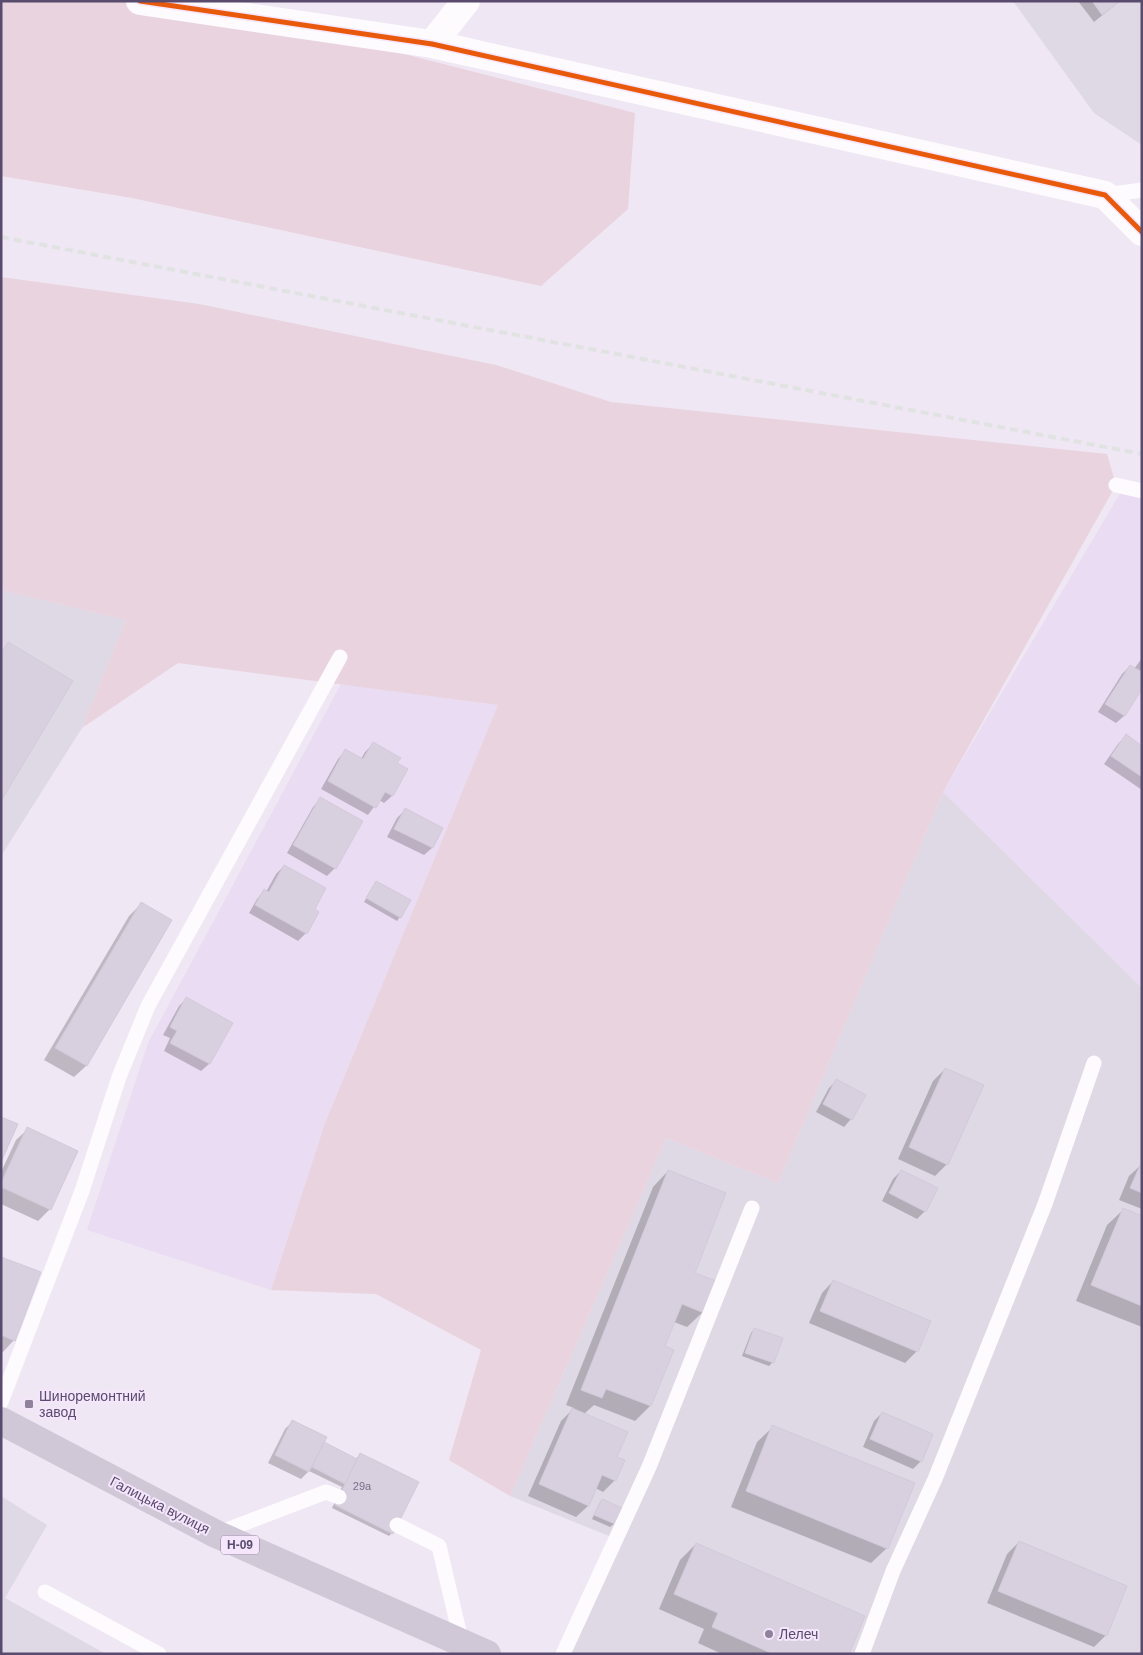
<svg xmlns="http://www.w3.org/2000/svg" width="1143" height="1655" viewBox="0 0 1143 1655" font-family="Helvetica,sans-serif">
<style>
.residential{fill:#eadcf2}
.industrial{fill:#dfd8e5}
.green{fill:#e9d3df}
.shadow{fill:#0003}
.building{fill:#d8d0df;stroke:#d2cadb}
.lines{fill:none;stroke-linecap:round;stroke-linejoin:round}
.lane{stroke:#fdfbfd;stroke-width:15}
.street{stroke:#fdfbfd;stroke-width:28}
.primary{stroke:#d0c7d7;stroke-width:28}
.rail{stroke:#e1e3e3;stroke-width:4;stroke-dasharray:8 5;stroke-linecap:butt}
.cycleway-casing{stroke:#f5e6fc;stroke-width:8}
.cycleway{stroke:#e8590c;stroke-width:5}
.poi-dot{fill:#8e829c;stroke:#f5e6fc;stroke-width:2}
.labels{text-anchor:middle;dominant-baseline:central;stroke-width:4;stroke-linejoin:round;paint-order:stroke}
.number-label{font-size:11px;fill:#7b6e8b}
.shield{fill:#f5e6fc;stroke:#887a98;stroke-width:1}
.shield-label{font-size:12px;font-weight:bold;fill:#594b6d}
.poi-label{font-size:14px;fill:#594b6d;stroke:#f5e6fc;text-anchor:start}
.street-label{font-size:14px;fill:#594b6d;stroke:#f5e6fc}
</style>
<rect width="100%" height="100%" fill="#efe7f3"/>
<path class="residential" d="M1121,492L1142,495V988L943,792Z
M341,684L498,705L325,1123L271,1290L87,1230L148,1043Z"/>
<path class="industrial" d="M1013,1H1142V145L1094,113Z
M1,590L126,620L82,728L1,856Z
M943,792L1142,988V1654H562L609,1536L510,1496L666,1138L778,1183Z
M1,1496L47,1525L5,1598L106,1654H1Z"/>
<path class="green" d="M1,1H196L635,113L628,209L541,286L132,198L1,176Z
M1,277L199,304L496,365L611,402L1107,454L1116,485L943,792L778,1183L666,1138L510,1496L449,1460L481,1350L376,1294L271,1290L325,1123L498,705L178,663L82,728L126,620L1,590Z"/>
<path class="shadow" d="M1078,1H1120L1094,22Z
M1142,658V687L1124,716L1116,723L1098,712L1122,674L1130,666L1134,669Z
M1126,736L1142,747V790L1104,764L1118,744Z
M373,744L396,764L406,770L392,796L384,803L379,800L368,815L321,789L338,759L345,751L361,759L365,752Z
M320,799L335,868L327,876L287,853L313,807Z
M405,810L442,829L432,848L424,855L387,837L397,818Z
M284,866L313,910L306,933L298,941L249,913L257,899L264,891L266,892L276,874Z
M376,882L400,917L397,921L364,902Z
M141,904L170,921L86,1066L74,1077L44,1060L129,916Z
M186,999L231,1023L209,1064L201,1071L164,1051L170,1038L163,1035L179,1006Z
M945,1069L947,1164L935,1176L898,1159L933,1081Z
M836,1081L851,1119L844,1127L816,1112L829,1088Z
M28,1129L50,1209L38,1221L1,1204V1172L16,1140Z
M1142,1164V1209L1119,1200L1129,1176Z
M668,1171L703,1312L687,1327L674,1322L664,1347L672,1350L650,1406L635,1421L594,1405L584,1414L615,1457V1480L603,1492L595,1488L588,1506L576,1517L528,1496L561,1421L574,1408L566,1405L653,1187Z
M901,1171L925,1211L917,1219L882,1201L893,1179Z
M1123,1210L1142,1218V1327L1076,1301L1107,1225Z
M1,1258L14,1340L3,1352L1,1351Z
M833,1281L917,1351L905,1363L809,1323L822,1293Z
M754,1329L773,1362L769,1366L742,1356L751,1333Z
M882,1413L921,1461L913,1469L863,1447L874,1421Z
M292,1422L320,1448L356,1459L360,1454L392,1533L389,1536L332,1508L342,1487L309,1471L301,1479L268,1463L285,1429Z
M773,1427L887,1548L871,1563L731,1507L757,1442Z
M602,1500L621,1509L614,1524L610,1527L592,1519L599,1504Z
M1019,1542L1106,1635L1094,1647L987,1603L1007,1554Z
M696,1544L847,1654H722L698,1643L704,1629L659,1609L680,1560Z"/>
<path class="building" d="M1092,1H1120L1102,15Z
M8,642L73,681L1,801V653Z
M1130,665L1142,672V689L1125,716L1105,704Z
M1126,734L1142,746V777L1111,756Z
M373,742L401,758L397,763L408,769L393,796L385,792L376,808L328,781L345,749L363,759Z
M320,797L363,821L336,869L293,845Z
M405,808L443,828L433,848L394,829Z
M284,865L326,888L315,909L319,912L307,934L255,905L264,889L269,892Z
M376,881L411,900L401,918L366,898Z
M141,902L172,920L87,1066L55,1048Z
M186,997L233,1023L210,1064L170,1043L177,1031L170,1027Z
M945,1068L984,1085L948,1165L909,1147Z
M836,1079L866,1095L852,1120L823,1104Z
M1,1117L18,1124L1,1162Z
M27,1127L78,1151L51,1210L1,1187V1183Z
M1141,1163H1142V1193L1130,1188Z
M668,1170L726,1193L695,1273L716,1281L704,1313L682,1304L665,1346L674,1350L651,1406L606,1389L602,1398L581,1390Z
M901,1170L938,1188L926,1212L889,1193Z
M1123,1208L1142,1216V1306L1091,1285Z
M1,1257L41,1272L15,1341L1,1335Z
M833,1280L931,1321L918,1352L820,1311Z
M754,1328L783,1338L774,1363L745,1353Z
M572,1408L628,1432L617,1457L625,1460L616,1481L602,1475L589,1506L539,1484Z
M882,1412L933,1434L922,1462L870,1439Z
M292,1420L327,1437L309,1472L275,1455Z
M772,1425L915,1483L888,1549L746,1491Z
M324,1442L357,1459L345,1484L312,1467Z
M360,1453L419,1482L393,1534L335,1505Z
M602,1499L622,1508L615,1524L594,1515Z
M1019,1541L1127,1586L1107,1636L998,1591Z
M696,1543L865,1616L849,1654H773L712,1627L718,1613L674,1594Z"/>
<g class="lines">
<path class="lane" d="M1105,195L1142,190
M1116,485L1142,491
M1,1402L82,1191L119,1077L148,1006L340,657
M397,1525L439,1546L462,1644
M216,1534L326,1492L339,1497
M45,1592L159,1654
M563,1654L649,1467L752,1208
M862,1654L893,1571L935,1479L1045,1204L1094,1063"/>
<path class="street" d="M140,1L432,44L1105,195L1142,232
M432,44L466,1"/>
<path class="primary" d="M1,1421L216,1534L487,1654"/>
<path class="rail" d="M1,237L1142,454"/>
<defs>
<path id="cycleway" d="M140,1L432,44L1105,195L1142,232"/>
</defs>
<use href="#cycleway" class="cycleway-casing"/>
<use href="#cycleway" class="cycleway"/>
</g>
<g class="poi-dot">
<rect x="24" y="1399" width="10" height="10" rx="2.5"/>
<circle cx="769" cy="1634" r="5"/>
</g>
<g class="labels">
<g class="number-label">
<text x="362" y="1486">29а</text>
</g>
<rect class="shield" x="221" y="1535.5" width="38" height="19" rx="4"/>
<g class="shield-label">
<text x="240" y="1545">Н-09</text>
</g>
<g class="poi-label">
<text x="39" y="1396">Шиноремонтний<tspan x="39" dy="16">завод</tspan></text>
<text x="779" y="1634">Лелеч</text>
</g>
<g class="street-label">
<text transform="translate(160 1505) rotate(27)">Галицька вулиця</text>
</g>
</g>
<rect width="1143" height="1655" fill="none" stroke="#594b6d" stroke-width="5"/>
</svg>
